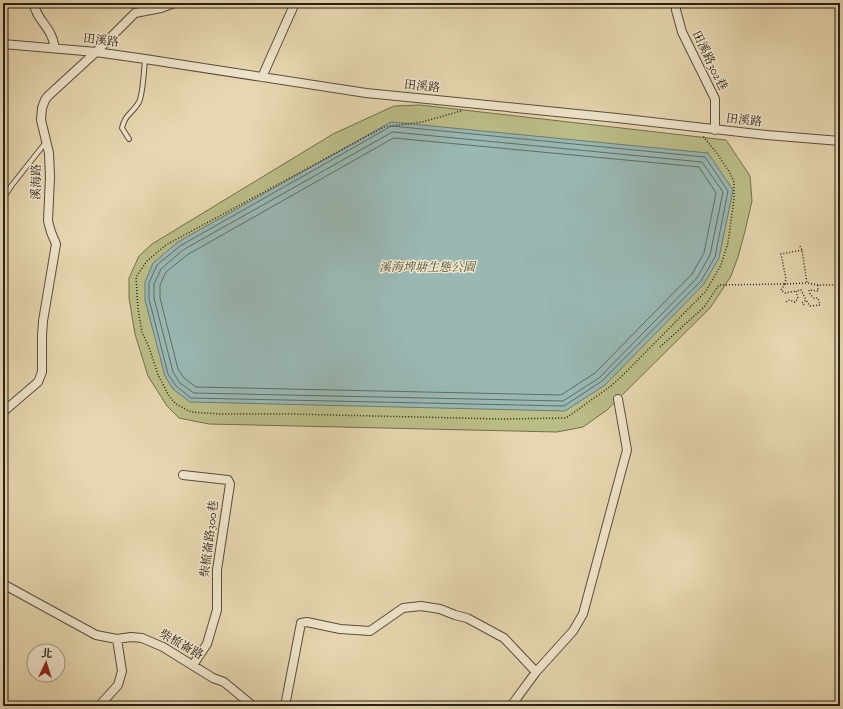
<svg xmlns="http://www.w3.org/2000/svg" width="843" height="709" viewBox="0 0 843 709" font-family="'Sorts Mill Goudy','Noto Serif TC',serif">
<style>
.green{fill:#bbbd87;stroke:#726e4e}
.water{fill:#99b8b4;stroke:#6c7b74}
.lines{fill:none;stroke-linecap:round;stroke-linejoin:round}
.shore{stroke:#616c64;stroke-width:1}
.service-casing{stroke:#584e3c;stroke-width:6}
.minor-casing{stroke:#584e3c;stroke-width:10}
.path{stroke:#292015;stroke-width:1.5;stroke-dasharray:1 2;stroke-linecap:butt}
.service{stroke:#efe5cc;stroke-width:4}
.minor{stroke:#efe5cc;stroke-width:8}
.labels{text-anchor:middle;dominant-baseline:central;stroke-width:3;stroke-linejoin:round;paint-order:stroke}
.street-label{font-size:12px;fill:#292015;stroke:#efe5cc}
.park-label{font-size:12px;font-style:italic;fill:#554f37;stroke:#efe5cc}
</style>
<rect width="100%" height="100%" fill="#e7d7b0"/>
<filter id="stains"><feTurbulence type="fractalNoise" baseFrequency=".005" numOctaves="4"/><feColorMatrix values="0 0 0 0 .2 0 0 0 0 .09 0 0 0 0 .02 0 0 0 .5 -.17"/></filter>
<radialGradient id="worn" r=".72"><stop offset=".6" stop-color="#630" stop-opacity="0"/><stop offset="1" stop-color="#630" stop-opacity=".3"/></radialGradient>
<path class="green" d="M420,105L726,140L750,176L752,201L745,231L738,257L731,276L722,290L710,308L607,410L583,427L557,432L209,424L179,418L167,406L148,376L135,334L129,298V278L139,256L152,244L333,134L394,106Z"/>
<path class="water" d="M391,122L708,153L733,190L719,258L704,284L605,385L565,411L190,402L173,389L165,376L145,300V282L153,263L178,242Z"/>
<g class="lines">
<path class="shore" d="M392,126L705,157L728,191L715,257L701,281L602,381L564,406L191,398L176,386L168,374L149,299V283L157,265L180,246Z
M393,132L702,162L723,192L710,255L697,278L599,378L563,401L194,393L180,383L173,372L154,298V284L161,269L183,250Z
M394,138L699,167L716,193L704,253L692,274L595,373L561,395L196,387L184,378L178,369L160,298V285L166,272L187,255Z"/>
<defs>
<path id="service" d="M129,139L122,128C125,114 133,113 139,102C143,94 144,70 145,59
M3,198L12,185L46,142"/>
<path id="minor" d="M34,3C35,16 46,24 51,35C53,39 54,44 55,48
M676,3V10L682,32L715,99V130
M3,44L96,52L145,59L366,93L617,118L767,135L840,141
M262,77L295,3
M3,412L38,382L42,372V336L43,321L56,244L51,232L48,221L50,177L49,153L41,120L42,108L45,100L48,96L96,52L135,13L161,8L174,3
M183,475L228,480L230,484L217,570V610L207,644L193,665
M3,584L96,635L117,639L131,637L142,638L163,647L213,678L224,682L253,706
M99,706L118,685L122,671L117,639
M285,706L301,623L307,622L340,629L370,631L403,608L421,606L440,609L455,615L467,618L504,638L536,672
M511,706L536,672L573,631L583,614L627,450L618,399"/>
</defs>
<use href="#service" class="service-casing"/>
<use href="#minor" class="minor-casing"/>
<path class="path" d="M461,111L422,122L384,127L166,245L147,261L136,277L138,309L142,332L150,350L158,375L169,396L176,404L191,412L220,414H290L501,419L566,418L611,386L623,375L706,291L721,265L728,243L734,199V182L730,173L716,152L702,135
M800,246L802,250L807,283L818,285
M802,250L781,254L786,279L785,284L807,283
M840,258L839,259L840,262
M785,284L781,290L785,293L796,291
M786,302L789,300L795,302L798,298L796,291L801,290L806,300
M804,305L802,303L806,300L810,306L820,305L818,298H814L810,294L809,290L818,291V285H840
M660,347L704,307L719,285L785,284"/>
<use href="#service" class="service"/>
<use href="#minor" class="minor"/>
</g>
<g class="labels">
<g class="street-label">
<text transform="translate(101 41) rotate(7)">田溪路</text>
<text transform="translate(709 61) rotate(64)">田溪路302巷</text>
<text transform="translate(422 87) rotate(6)">田溪路</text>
<text transform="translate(744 121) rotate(6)">田溪路</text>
<text transform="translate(37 182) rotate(-89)">溪海路</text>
<text transform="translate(210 539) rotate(-83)">柴梳崙路300巷</text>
<text transform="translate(181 645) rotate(29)">柴梳崙路</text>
</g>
<g class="park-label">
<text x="427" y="268">溪海埤塘生態公園</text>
</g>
</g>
<rect width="843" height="709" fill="none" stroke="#e7d7b0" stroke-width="16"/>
<rect x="4" y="4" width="835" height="701" fill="none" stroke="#292015" stroke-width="2"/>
<rect x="8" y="8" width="827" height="693" fill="none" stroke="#292015"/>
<g transform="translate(46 663) rotate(4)"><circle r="19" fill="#efe5cc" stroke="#a09683"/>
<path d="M0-3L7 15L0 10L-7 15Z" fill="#8f2418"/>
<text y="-6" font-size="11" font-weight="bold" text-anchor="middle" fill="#292015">北</text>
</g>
<rect width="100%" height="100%" filter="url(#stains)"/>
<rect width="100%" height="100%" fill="url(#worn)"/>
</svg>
